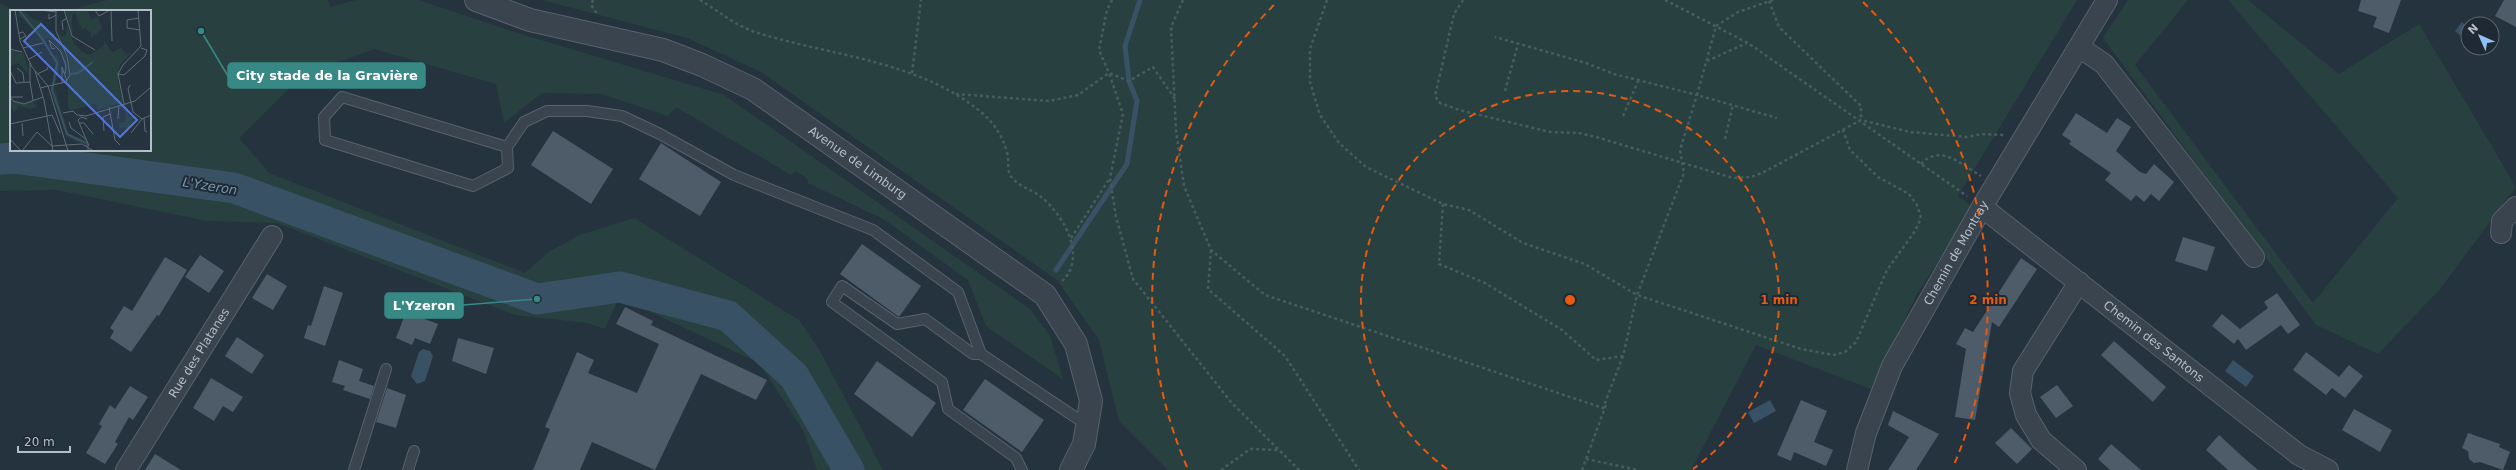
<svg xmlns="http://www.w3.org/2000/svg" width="2516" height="470" viewBox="0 0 2516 470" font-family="'DejaVu Sans',sans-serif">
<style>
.green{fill:#284140}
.water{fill:#395165}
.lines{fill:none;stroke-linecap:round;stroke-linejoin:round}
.stream{stroke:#395165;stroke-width:5}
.river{stroke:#395165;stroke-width:31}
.building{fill:#4e5c69}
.service-casing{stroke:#57626c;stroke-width:12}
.minor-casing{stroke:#57626c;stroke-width:22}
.tertiary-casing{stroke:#57626c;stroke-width:24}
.path{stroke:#475d5d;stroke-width:2.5;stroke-dasharray:3 3;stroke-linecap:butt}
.service{stroke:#39444e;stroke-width:10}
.minor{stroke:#39444e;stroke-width:20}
.tertiary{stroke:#39444e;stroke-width:22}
.ring{fill:none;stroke:#e8590c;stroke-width:2;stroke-dasharray:7 5}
.labels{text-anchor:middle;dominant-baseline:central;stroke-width:4;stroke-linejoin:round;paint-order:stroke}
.street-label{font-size:12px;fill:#b5bfc9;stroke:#1e2933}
.water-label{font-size:13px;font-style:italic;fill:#7694ab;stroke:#1e2933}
.inset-river{fill:none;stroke:#395165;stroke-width:2}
.inset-road{fill:none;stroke:#5f6b76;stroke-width:1}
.view{fill:#5276d3;fill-opacity:0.15;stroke:#5276d3;stroke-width:2}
.inset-edge{fill:none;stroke:#b5bfc9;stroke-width:2}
.centre{fill:#e8590c;stroke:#1e2933;stroke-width:2}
.ring-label{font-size:12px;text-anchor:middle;font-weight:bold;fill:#e8590c;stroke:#1e2933;stroke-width:4;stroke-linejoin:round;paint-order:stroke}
.leader{fill:none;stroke:#388885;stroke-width:1.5}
.callout-dot{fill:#388885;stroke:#1e2933;stroke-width:1.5}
.callout{fill:#388885;stroke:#388885;stroke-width:1.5}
.callout-label{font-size:13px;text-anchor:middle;font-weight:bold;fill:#fff}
</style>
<rect width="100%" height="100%" fill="#25333e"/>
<path class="green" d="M107,0H328L330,7L356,0H418L505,29L724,95L1030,309L1050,336L1063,379L986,326L968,280L885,220L808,183L807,178L795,171L791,175L676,107L668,116L601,94L542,93L504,123L496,84L374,49L303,75L239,138L269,173L525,273L550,251L580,235L634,218L799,320L820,351L883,470H817L804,432L759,363L619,297L605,329L588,323L515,315L277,223L207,221L57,190L0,191V4L18,11H11V150H150V11H67Z
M542,0H2077L1958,196L1973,207L1917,294L1871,389L1756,345L1691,470H1168L1119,421L1099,340L1057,280L761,72L687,38Z
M2128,0H2188L2135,65L2313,303L2398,198L2228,0H2248L2339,74L2419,24L2516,187L2440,289L2378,354L2316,325L2103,38Z"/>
<path class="water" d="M2462,22L2468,28V42L2455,31Z
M423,349L430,351L433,356L425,381L417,384L411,376L419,352Z
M2233,360L2254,376L2246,387L2225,371Z
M1770,400L1776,411L1754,423L1748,412Z"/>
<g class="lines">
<path class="stream" d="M1056,270L1127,164L1137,101L1129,81L1125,46L1140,0"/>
<path class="river" d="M0,159L14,158L234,188L537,299L620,287L728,316L794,376L849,470"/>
</g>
<path class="building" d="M2361,0H2401L2389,33L2373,27L2377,17L2358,11Z
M2504,0H2516V27L2495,16Z
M2076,113L2107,133L2117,118L2131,127L2116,151L2140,172L2146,174L2154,164L2174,182L2159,201L2151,194L2144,202L2136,195L2131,201L2105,180L2111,173L2069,144L2071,141L2062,135Z
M553,131L613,169L591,204L531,165Z
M661,143L721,182L700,216L639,179Z
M2183,237L2215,247L2207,271L2175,261Z
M862,244L921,286L899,317L840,274Z
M200,255L224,271L209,293L185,277Z
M165,257L187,270L159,316L157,315L131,352L110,338L114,331L110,328L124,306L132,311Z
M2021,258L2037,269L1999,327L1992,322L1975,420L1955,417L1966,349L1956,344L1965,328L1973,332Z
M267,274L287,286L273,310L252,298Z
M324,286L343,293L325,346L304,338L308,325L311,326Z
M2277,293L2300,325L2288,334L2281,325L2246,350L2238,339L2234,344L2212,326L2222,314L2240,329L2268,308L2264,302Z
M625,307L653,321L651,325L767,380L756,400L701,374L655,470L592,442L580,470H533L550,429L545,427L577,352L594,360L588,373L637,393L659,344L616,324Z
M406,312L438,324L430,344L415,338L412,345L396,338Z
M237,337L264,355L252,374L225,356Z
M458,338L494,348L486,374L452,361Z
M2114,341L2166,387L2153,402L2101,355Z
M2306,352L2339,377L2349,365L2363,376L2345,398L2332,388L2326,395L2293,370Z
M339,360L363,369L359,381L374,386L370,399L343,390L345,386L332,382Z
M877,361L936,403L912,437L854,394Z
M211,378L243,397L233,412L223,406L214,421L193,408Z
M985,379L1044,420L1022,452L963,410Z
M2057,385L2073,406L2056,418L2040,397Z
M130,386L148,397L133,420L129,417L115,442L118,444L105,464L86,453L102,426L99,424L110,405L115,409Z
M387,388L406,395L396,428L376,422Z
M1801,400L1827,411L1814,442L1833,450L1826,466L1794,452L1791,461L1777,455Z
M2354,409L2392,430L2380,452L2342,430Z
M1893,411L1939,434L1916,470H1888L1909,437L1888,425Z
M2011,428L2032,449L2017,464L1995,443Z
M2468,433L2500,444L2499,447L2510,452L2503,470L2480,462L2474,463L2469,459L2468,451L2462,448Z
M2219,435L2244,458L2258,470H2228L2206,450Z
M2111,444L2141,470H2110L2098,459Z
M155,454L181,470H145Z"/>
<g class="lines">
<defs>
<path id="service" d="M507,147L508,168L473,186L325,140L324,117L342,97L507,147L524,122L547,111H587L622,116L660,134L734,175L873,230L958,292L981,354
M354,470L386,369
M408,470L414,451
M1022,470L1016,458L948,409L942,382L832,302L842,286L897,324L925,319L973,354H981L1087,425"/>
<g id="minor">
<path d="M2079,47L2104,64L2254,257"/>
<path id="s1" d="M1982,207L2299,455L2328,470"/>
<path d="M2501,233L2502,221L2516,207"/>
<path id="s2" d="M126,470L272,236"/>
<path id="s3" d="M1857,470L1866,433L1892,366L1982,207L2107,0"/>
<path d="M2076,470L2041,440L2026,415L2020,393L2023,371L2079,282"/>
</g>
<g id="tertiary">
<path id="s4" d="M476,0L530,20L663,50L702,65L753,89L1045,295L1076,344L1091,401L1084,444L1071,470"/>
</g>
</defs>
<use href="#service" class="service-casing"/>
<use href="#minor" class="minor-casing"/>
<use href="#tertiary" class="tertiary-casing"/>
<path class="path" d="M593,0L591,5L598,15
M700,0C717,10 736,26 755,32C830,56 918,60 981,112C994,123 1002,135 1007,152C1010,163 1005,171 1014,180C1021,187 1032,190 1040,196C1064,215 1089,259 1060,283
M1112,0L1107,10L1099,50L1109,73L1129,81L1153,67L1175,99
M1183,0L1171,27L1176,131L1184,186L1211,250L1265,295L1603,408L1623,356
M1327,0L1310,49V82L1320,115L1339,143L1366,167L1443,204L1469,210L1523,243L1585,264L1637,295L1801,349L1834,355L1845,352L1856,342L1887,270L1915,231L1921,218L1917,205L1909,194L1878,177L1850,150L1843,130
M1463,0L1454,14L1435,96L1440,103L1459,110L1550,132L1579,133L1596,137L1733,178L1751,177L1762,173L1861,120L1910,132L1967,137L1982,134L2003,135
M1665,0L1748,43L1967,196
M1773,0L1738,12L1716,26L1697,95L1777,118
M1769,1L1779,27L1861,106V119
M1707,61L1747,43
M912,73L921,0
M1505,91L1518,44
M956,94L1049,101L1078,95L1109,73L1123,114L1110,178L1116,217L1133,279L1231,402L1299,470
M1623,116L1639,79
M1725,139L1733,105
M1921,164C1940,143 1962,165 1981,176
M1443,204L1439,264L1485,283L1562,330L1596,360L1623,356L1637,295L1684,173L1680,150L1697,95L1614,74L1586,63L1495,37
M1071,238L1110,178
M1211,250L1208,289L1285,356L1359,470
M1586,459L1638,470
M1221,470L1250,449L1279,450
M1582,470L1606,405"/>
<use href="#service" class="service"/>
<use href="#minor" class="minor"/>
<use href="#tertiary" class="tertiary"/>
</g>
<g class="ring">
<path d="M1447 469A209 209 0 1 1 1693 469"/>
<path d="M1187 467A418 418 0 0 1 1277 2M1863 2A418 418 0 0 1 1953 467"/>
</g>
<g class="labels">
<g class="street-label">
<text stroke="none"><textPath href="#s4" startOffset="420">Avenue de Limburg</textPath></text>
<text stroke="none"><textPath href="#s3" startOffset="240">Chemin de Montray</textPath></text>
<text stroke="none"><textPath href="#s1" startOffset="218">Chemin des Santons</textPath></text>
<text stroke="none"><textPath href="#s2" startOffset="138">Rue des Platanes</textPath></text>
</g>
<g class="water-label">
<text transform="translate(210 186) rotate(9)">L'Yzeron</text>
</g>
</g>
<g transform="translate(10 10)">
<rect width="141" height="141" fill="#25333e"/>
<path d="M8,0H13L23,9L31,11L33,17L45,24L44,26L55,45L59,65L58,69L53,44L46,37L44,30L35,28L41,44L47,46L50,56L45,74L42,75L47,56L44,49L26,23L11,7L9,8ZM55,0H77L81,9L88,7L92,19L81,28V23L75,18L72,20L71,15L70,17L65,2L62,5V24ZM57,15L64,33L71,41L79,45L94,36V30L102,42L111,38L116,44L121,43L109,56L108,73L113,92L88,100L85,94L61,100L58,98V72L61,64L58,45L48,22L51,26H56ZM0,40L14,43L19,64L8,53L0,56ZM44,76L59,125L76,130L79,134L66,132L56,126L41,81V77ZM0,91L15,94L23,91L27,97L21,99L8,96L5,102L0,97ZM117,94L118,106L123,107L120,117L109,118L110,95ZM116,97L115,112L108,113L110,98Z" fill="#284140" fill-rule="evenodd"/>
<path class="inset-river" d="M9,0L33,30L47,53L42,80L57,124L76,133L79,141M61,64L68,63L83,52"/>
<path class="inset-road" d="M5,0L10,31L22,57L38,76L58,141M29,0L46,2M54,0L62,26L85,40M85,0L89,6L100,0M101,0L102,31M39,4V9L46,5M129,8L117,10V18L130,20M53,20L52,11L57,8M9,23L13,22L16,26L10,29M13,38L33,33M45,38L42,39L39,30L51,42L56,56L55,64M0,39L12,42M19,49L32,42M7,58L13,63L14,72M0,61L6,73L20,72V53M25,61L34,90L43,141M27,64L38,59L37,57M108,64L114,65L135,46L137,40L131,38M20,72L23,90M52,73V57L57,71M120,75L118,79L123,102L132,109M30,78L56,72L60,65L57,46L46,21V0M0,87L3,91L14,94L33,87M0,87H13M114,94L108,64L113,55L131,36L128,0M99,97L105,130L110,135M53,103L63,101L67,105L76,106L125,91L141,77M134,108L135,121L137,122M77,109L71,107L68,110L79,136M108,109L109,95M59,112L61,118L77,130M12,113L13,126M70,113H74L83,124M0,114L42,105L50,123M94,121L93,107L100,104M121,123L132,109L141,105M0,129L10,140M12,141L27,122L42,136L72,134L84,141"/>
<path class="view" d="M31,14L127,110L110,127L14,31Z"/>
<rect width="141" height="141" class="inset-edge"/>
</g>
<circle cx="1570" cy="300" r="6" class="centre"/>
<g class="ring-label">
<text x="1779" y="304">1 min</text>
<text x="1988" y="304">2 min</text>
</g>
<path class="leader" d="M201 31L228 76M537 299L463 305"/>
<g class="callout-dot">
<circle cx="201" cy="31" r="4"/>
<circle cx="537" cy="299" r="4"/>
</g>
<g class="callout">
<rect x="228" y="63" width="197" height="25" rx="4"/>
<rect x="385" y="293" width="78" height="25" rx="4"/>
</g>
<g class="callout-label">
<text x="327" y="80">City stade de la Gravière</text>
<text x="424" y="310">L'Yzeron</text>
</g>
<g transform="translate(2480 36) rotate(315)"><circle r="19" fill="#1e2933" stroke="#5a656f"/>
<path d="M0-3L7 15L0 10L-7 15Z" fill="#8ec2f5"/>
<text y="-6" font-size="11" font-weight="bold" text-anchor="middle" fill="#b5bfc9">N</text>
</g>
<path d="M18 446v6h52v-6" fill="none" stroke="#b5bfc9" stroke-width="2"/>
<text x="24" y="446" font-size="12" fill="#b5bfc9" stroke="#1e2933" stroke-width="3" paint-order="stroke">20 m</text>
</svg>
